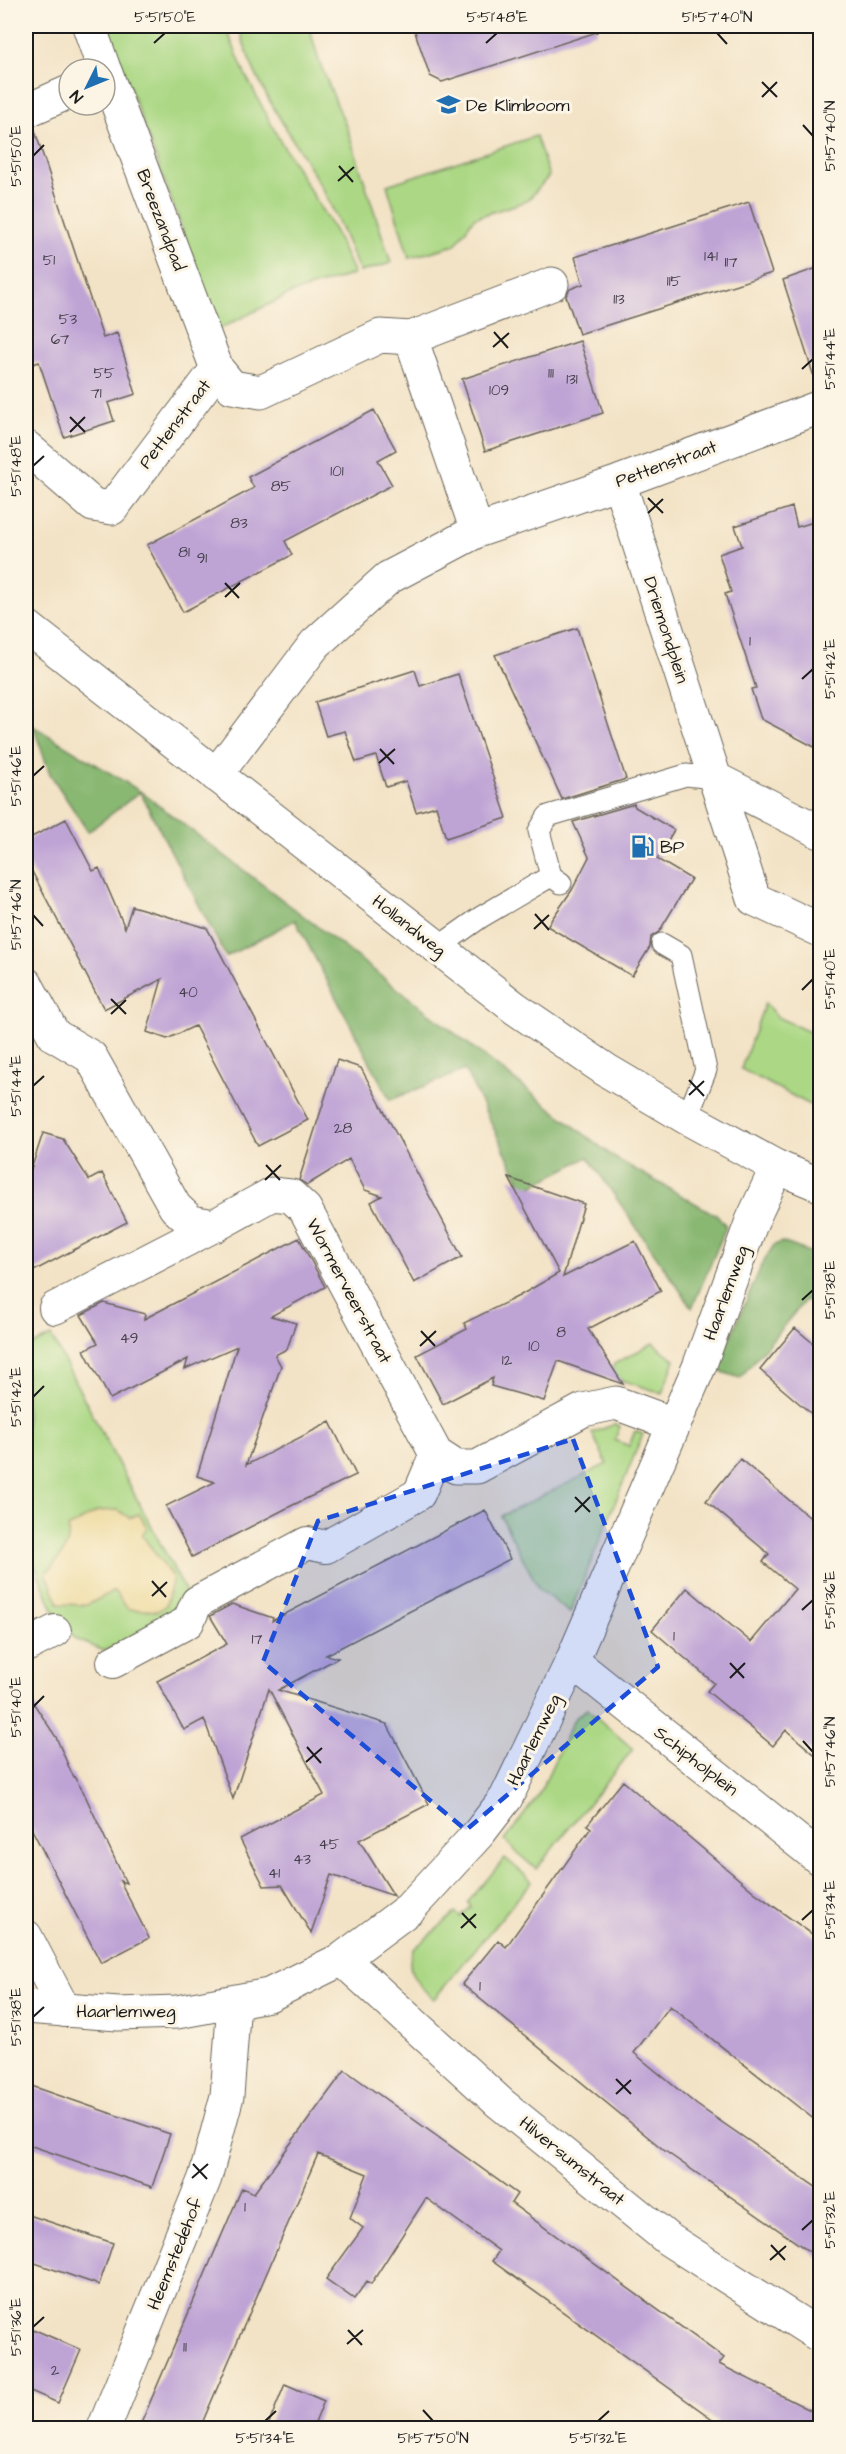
<svg xmlns="http://www.w3.org/2000/svg" width="846" height="2454" viewBox="0 0 846 2454" font-family="'Architects Daughter',sans-serif">
<style>
.green{fill:#acd885;stroke:#647a50;stroke-width:1.5}
.forest{fill:#89b872;stroke:#526a47;stroke-width:1.5}
.sand{fill:#eeda9e;stroke:#857b5d;stroke-width:1.5}
.building{fill:#bea3d5}
.lines{fill:none;stroke-linecap:round;stroke-linejoin:round}
.service-casing{stroke:#676258;stroke-width:23}
.pedestrian-casing{stroke:#676258;stroke-width:34}
.minor-casing{stroke:#676258;stroke-width:35}
.tertiary-casing{stroke:#676258;stroke-width:35}
.service{stroke:#fff;stroke-width:21}
.pedestrian{stroke:#fff;stroke-width:32}
.minor{stroke:#fff;stroke-width:33}
.tertiary{stroke:#fff;stroke-width:33}
.marked{fill:#1d4ed8;fill-opacity:0.2;stroke:#1d4ed8;stroke-width:4.5;stroke-dasharray:12 8;stroke-linejoin:round}
.ticks{fill:none;stroke:#1c1c1c;stroke-width:2}
.labels{text-anchor:middle;dominant-baseline:central;stroke-width:6;stroke-linejoin:round;paint-order:stroke}
.number-label{font-size:15px;fill:#443e4a}
.poi-label{font-size:18px;fill:#1c1c1c;stroke:#fcf5e5;text-anchor:start}
.street-label{font-size:18px;fill:#1c1c1c;stroke:#fcf5e5}
.neatline{fill:none;stroke:#1c1c1c;stroke-width:2}
.ticks-label{font-size:15px;text-anchor:middle;fill:#1c1c1c}
</style>
<rect width="100%" height="100%" fill="#fcf5e5"/>
<filter id="ink" filterUnits="userSpaceOnUse"><feTurbulence type="fractalNoise" baseFrequency=".0167" numOctaves="2"/><feDisplacementMap in="SourceGraphic" scale="12" xChannelSelector="R" yChannelSelector="G"/><feConvolveMatrix kernelMatrix="1 2 1 2 8 2 1 2 1" color-interpolation-filters="sRGB"/></filter>
<filter id="wash" filterUnits="userSpaceOnUse"><feTurbulence type="fractalNoise" baseFrequency=".008" numOctaves="4" result="noise"/><feDisplacementMap in="SourceGraphic" scale="24" xChannelSelector="R" yChannelSelector="G"/><feGaussianBlur stdDeviation="1.35" result="paint"/><feColorMatrix in="noise" values="0 0 0 0 0 0 0 0 0 0 0 0 0 0 0 0 0 1.4 0 .05"/><feComposite in="paint" operator="in"/></filter>
<g filter="url(#wash)">
<rect width="100%" height="100%" fill="#f3e3c6"/>
<path class="green" d="M107,26H225L245,74L278,137L334,230L354,274L292,293L217,330L191,253Z
M239,26H309L319,61L348,131L391,263L360,272C348,246 338,218 324,192C295,139 252,85 239,26Z
M536,136L549,176L527,201L474,218L455,245L409,258L387,185Z
M765,1003L777,1017L820,1037V1110L741,1069Z
M51,1336L188,1596L180,1599L175,1617L104,1651L78,1640L59,1624L26,1544V1348Z
M653,1343L675,1360L662,1393L608,1376L614,1364Z
M615,1424L620,1426L615,1440L629,1446L635,1431L643,1434L570,1613L539,1589L501,1516L607,1464L592,1433Z
M587,1709L633,1749L536,1869L514,1850L505,1840L538,1796L574,1719Z
M505,1858L532,1881L434,1999C419,1986 402,1970 414,1949L455,1913L460,1917L471,1907L468,1902Z"/>
<path class="forest" d="M33,726L140,791L344,947L615,1158L718,1216L726,1226L725,1230L692,1308L588,1157L524,1190L465,1070L390,1100L295,920L226,957L140,792L88,832L50,774Z
M782,1242L820,1256V1311L806,1299L740,1378L716,1370L763,1262L774,1245Z"/>
<path class="sand" d="M118,1510L130,1518L139,1514L147,1528L142,1535L173,1578L166,1605L158,1611L128,1609L114,1591L87,1605L59,1604L46,1573C59,1559 71,1548 68,1528L98,1511Z"/>
<g id="blocks">
<path class="building" d="M413,26H596L597,32L442,82L430,76Z
M34,128L103,338L117,333L136,394L108,403L114,421L64,437L39,362L33,364L26,342V129Z
M749,202L772,273L579,334L566,296L570,289L583,284L575,257Z
M820,267V376L814,377L783,280Z
M580,341L603,413L485,451L462,379Z
M374,410L396,450L378,460L392,485L285,541L292,555L183,612L147,545L254,488L248,477Z
M792,507L797,527L820,520V750L761,719L751,689L756,688L725,594L731,592L719,554L742,546L735,526Z
M577,628L626,779L562,799L495,655Z
M415,670L420,686L458,674L507,818L446,838L436,806L416,812L406,781L386,787L376,756L356,762L345,731L326,736L315,702Z
M634,804L635,807L674,830L657,859L691,879L659,932L651,937L650,947L632,976L547,926L572,890L589,857L573,822Z
M66,819L93,871L99,868L125,928L132,906L207,928L308,1120L258,1146L195,1026L167,1039L147,1032L162,979L104,1009L26,860V840Z
M337,1060L361,1068L462,1257L414,1283L371,1202L382,1196L365,1190L349,1159L307,1185L299,1180Z
M43,1133L63,1139L89,1180L102,1173L127,1222L26,1275V1185Z
M509,1178L584,1204L563,1277L635,1241L661,1291L588,1329L623,1384L558,1361L544,1401L491,1386L493,1378L443,1404L417,1355L467,1329L464,1323L519,1296L559,1273Z
M299,1238L325,1287L271,1316L296,1323L287,1349L275,1355L281,1366L246,1465L330,1422L356,1475L293,1505L192,1557L166,1506L215,1482L197,1476L237,1346L185,1369L188,1359L110,1399L84,1350L98,1343L81,1315L104,1303L145,1314L144,1319Z
M795,1328L820,1349V1421L760,1370Z
M740,1459L820,1526V1759L786,1730L773,1746L707,1691L714,1683L652,1630L687,1588L751,1642L795,1589L763,1562L769,1554L706,1501Z
M485,1510L510,1559L326,1655L338,1658L278,1690L387,1724L429,1804L359,1840L394,1896L331,1875L311,1933L282,1885L264,1886L240,1839L324,1795L269,1689L233,1799L204,1719L184,1730L157,1681L227,1644L210,1616L232,1604L273,1618L272,1621Z
M26,1692L56,1737L71,1772L83,1791L126,1883L120,1881L149,1938L101,1963L26,1818Z
M623,1781L754,1892L820,1940V2124L670,2006L634,2053L697,2105L820,2190V2259L665,2151L462,1984L498,1940L506,1947L591,1828L587,1825Z
M345,2070L517,2194L511,2203L724,2358L719,2364L820,2415V2428H725L492,2261L499,2251L426,2198L371,2284L367,2281L354,2299L326,2279L363,2228L350,2218L367,2174L318,2154L200,2428H139L242,2188L254,2193Z
M26,2084L170,2134L152,2187L26,2144Z
M26,2214L113,2243L99,2285L26,2260Z
M26,2326L81,2350L58,2403L26,2389Z
M285,2384L324,2401L313,2428H267Z"/>
</g>
</g>
<g filter="url(#ink)">
<use href="#blocks" fill-opacity="0" stroke="#676258" stroke-width="1.5"/>
<g class="lines">
<defs>
<path id="service" d="M551,876L539,831L548,816L686,775L714,778
M662,944L681,955L706,1070L687,1118
M437,948L481,917L551,876L561,883"/>
<path id="pedestrian" d="M55,1308L214,1226
M26,1646L55,1631
M113,1662L188,1622L197,1602L307,1543L326,1547L419,1494L436,1454
M26,1936L65,2011"/>
<path id="minor" d="M89,26L104,69
M105,71L217,369
M26,111L69,92
M411,338L477,531
M26,447L93,505L112,508L217,369L232,387L261,392L380,336L411,338L552,284
M619,482L754,899L820,930
M216,775L315,644L388,578L477,531L619,482L820,407
M714,778L820,832
M26,984L54,1035L91,1057L175,1207L191,1222L214,1226L272,1194L291,1196L305,1209L436,1454L456,1467H477L583,1410L616,1403L673,1424
M572,1661L820,1859
M342,1959L500,2103L668,2239L820,2336
M26,2007L118,2014L177,2012L269,1995L342,1959L409,1909L479,1833L506,1798L572,1661L699,1367L752,1221L777,1167
M104,2428L205,2178L227,2096L234,2002"/>
<path id="tertiary" d="M26,626L515,1008L606,1070L687,1118L777,1167L820,1185"/>
</defs>
<use href="#service" class="service-casing"/>
<use href="#pedestrian" class="pedestrian-casing"/>
<use href="#minor" class="minor-casing"/>
<use href="#tertiary" class="tertiary-casing"/>
<use href="#service" class="service"/>
<use href="#pedestrian" class="pedestrian"/>
<use href="#minor" class="minor"/>
<use href="#tertiary" class="tertiary"/>
</g>
</g>
<path class="marked" d="M573,1439L658,1667L466,1830L263,1662L318,1521Z"/>
<path class="ticks" d="M717,33L727,44M154,43L165,33M486,43L497,33M762,82L777,97M762,97L777,82M803,125L813,136M33,156L44,145M339,166L353,182M338,181L354,167M494,332L508,348M493,347L509,333M802,369L813,359M70,417L85,432M70,432L85,417M33,466L44,456M648,498L663,513M648,513L663,499M225,583L239,598M225,597L240,583M802,679L813,669M380,749L394,764M379,763L395,749M33,776L44,766M535,914L549,930M33,915L43,926M534,929L549,915M802,990L813,979M111,999L126,1014M111,1014L126,1000M689,1080L704,1096M33,1086L44,1076M689,1095L704,1081M266,1165L280,1180M265,1180L281,1165M802,1300L813,1290M421,1331L435,1346M420,1346L436,1331M33,1397L44,1386M575,1497L590,1512M575,1512L590,1497M152,1581L166,1597M152,1596L167,1582M802,1610L813,1600M730,1663L744,1678M730,1678L745,1663M33,1707L44,1696M803,1741L813,1752M307,1747L321,1763M306,1762L322,1748M462,1913L476,1928M802,1920L813,1910M461,1928L476,1914M33,2017L44,2007M616,2079L631,2094M616,2094L631,2080M193,2164L207,2179M192,2178L208,2164M802,2230L813,2220M771,2245L785,2260M770,2260L786,2246M33,2327L44,2317M348,2330L362,2345M347,2344L363,2330M423,2410L433,2421M265,2421L276,2411M598,2421L609,2411"/>
<defs>
<symbol id="school-bare" viewBox="-9 -9 18 18"><path d="M0-5L7-2L0 1L-7-2ZM-4 1L0 2.5L4 1V4Q0 6-4 4Z" fill="#1f6fb2" stroke="#fcf5e5" stroke-width="2.5" paint-order="stroke"/></symbol>
<symbol id="fuel-bare" viewBox="-9 -9 18 18"><path d="M-5.5-6h7V0h2V4h1.3V-2.5L3-4.5l.8-.8L6-3V5H2.5V1h-1V6h-7ZM-4.2-4.7v3.2H.2V-4.7Z" fill="#1f6fb2" stroke="#fcf5e5" stroke-width="2.5" paint-order="stroke"/></symbol>
</defs>
<g fill-rule="evenodd">
<use href="#school-bare" x="432" y="88" width="33" height="33"/>
<use href="#fuel-bare" x="626" y="830" width="33" height="33"/>
</g>
<g class="labels">
<g class="number-label">
<text x="711" y="256">141</text>
<text x="49" y="260">51</text>
<text x="731" y="262">117</text>
<text x="674" y="281">115</text>
<text x="619" y="299">113</text>
<text x="68" y="319">53</text>
<text x="60" y="339">67</text>
<text x="104" y="373">55</text>
<text x="551" y="373">111</text>
<text x="572" y="379">131</text>
<text x="499" y="390">109</text>
<text x="96" y="393">71</text>
<text x="337" y="471">101</text>
<text x="281" y="486">85</text>
<text x="239" y="523">83</text>
<text x="184" y="552">81</text>
<text x="202" y="558">91</text>
<text x="750" y="641">1</text>
<text x="188" y="992">40</text>
<text x="343" y="1128">28</text>
<text x="561" y="1332">8</text>
<text x="129" y="1338">49</text>
<text x="534" y="1346">10</text>
<text x="507" y="1360">12</text>
<text x="674" y="1636">1</text>
<text x="257" y="1639">17</text>
<text x="329" y="1844">45</text>
<text x="302" y="1859">43</text>
<text x="274" y="1873">41</text>
<text x="480" y="1986">1</text>
<text x="245" y="2207">1</text>
<text x="185" y="2347">11</text>
<text x="55" y="2370">2</text>
</g>
<g class="poi-label">
<text x="466" y="105">De Klimboom</text>
<text x="660" y="847">BP</text>
</g>
<g class="street-label">
<text transform="translate(161 220) rotate(69)">Breezandpad</text>
<text transform="translate(175 424) rotate(-53)">Pettenstraat</text>
<text transform="translate(666 464) rotate(-20)">Pettenstraat</text>
<text transform="translate(666 630) rotate(72)">Driemondplein</text>
<text transform="translate(409 926) rotate(38)">Hollandweg</text>
<text transform="translate(349 1291) rotate(62)">Wormerveerstraat</text>
<text transform="translate(726 1293) rotate(-70)">Haarlemweg</text>
<text transform="translate(534 1740) rotate(-64)">Haarlemweg</text>
<text transform="translate(696 1761) rotate(38)">Schipholplein</text>
<text x="126" y="2011">Haarlemweg</text>
<text transform="translate(572 2161) rotate(39)">Hilversumstraat</text>
<text transform="translate(175 2254) rotate(-68)">Heemstedehof</text>
</g>
</g>
<rect width="846" height="2454" fill="none" stroke="#fcf5e5" stroke-width="66"/>
<g transform="translate(87 87) rotate(227)"><circle r="28" fill="#fcf5e5" stroke="#a29e95" stroke-width="1.5"/>
<path d="M0-4.5L10 22L0 15L-10 22Z" fill="#1f6fb2"/>
<text y="-9" font-size="16" font-weight="bold" text-anchor="middle" fill="#1c1c1c">N</text>
</g>
<rect x="33" y="33" width="780" height="2388" class="neatline"/>
<g class="ticks-label">
<text x="165" y="22">5°51'50"E</text>
<text x="497" y="22">5°51'48"E</text>
<text x="717" y="22">51°57'40"N</text>
<text transform="translate(830 136) rotate(-90)" y="5">51°57'40"N</text>
<text transform="translate(16 156) rotate(-90)" y="5">5°51'50"E</text>
<text transform="translate(830 359) rotate(-90)" y="5">5°51'44"E</text>
<text transform="translate(16 466) rotate(-90)" y="5">5°51'48"E</text>
<text transform="translate(830 669) rotate(-90)" y="5">5°51'42"E</text>
<text transform="translate(16 776) rotate(-90)" y="5">5°51'46"E</text>
<text transform="translate(16 915) rotate(-90)" y="5">51°57'46"N</text>
<text transform="translate(830 979) rotate(-90)" y="5">5°51'40"E</text>
<text transform="translate(16 1086) rotate(-90)" y="5">5°51'44"E</text>
<text transform="translate(830 1290) rotate(-90)" y="5">5°51'38"E</text>
<text transform="translate(16 1397) rotate(-90)" y="5">5°51'42"E</text>
<text transform="translate(830 1600) rotate(-90)" y="5">5°51'36"E</text>
<text transform="translate(16 1707) rotate(-90)" y="5">5°51'40"E</text>
<text transform="translate(830 1752) rotate(-90)" y="5">51°57'46"N</text>
<text transform="translate(830 1910) rotate(-90)" y="5">5°51'34"E</text>
<text transform="translate(16 2017) rotate(-90)" y="5">5°51'38"E</text>
<text transform="translate(830 2220) rotate(-90)" y="5">5°51'32"E</text>
<text transform="translate(16 2327) rotate(-90)" y="5">5°51'36"E</text>
<text x="265" y="2443">5°51'34"E</text>
<text x="433" y="2443">51°57'50"N</text>
<text x="598" y="2443">5°51'32"E</text>
</g>
</svg>
